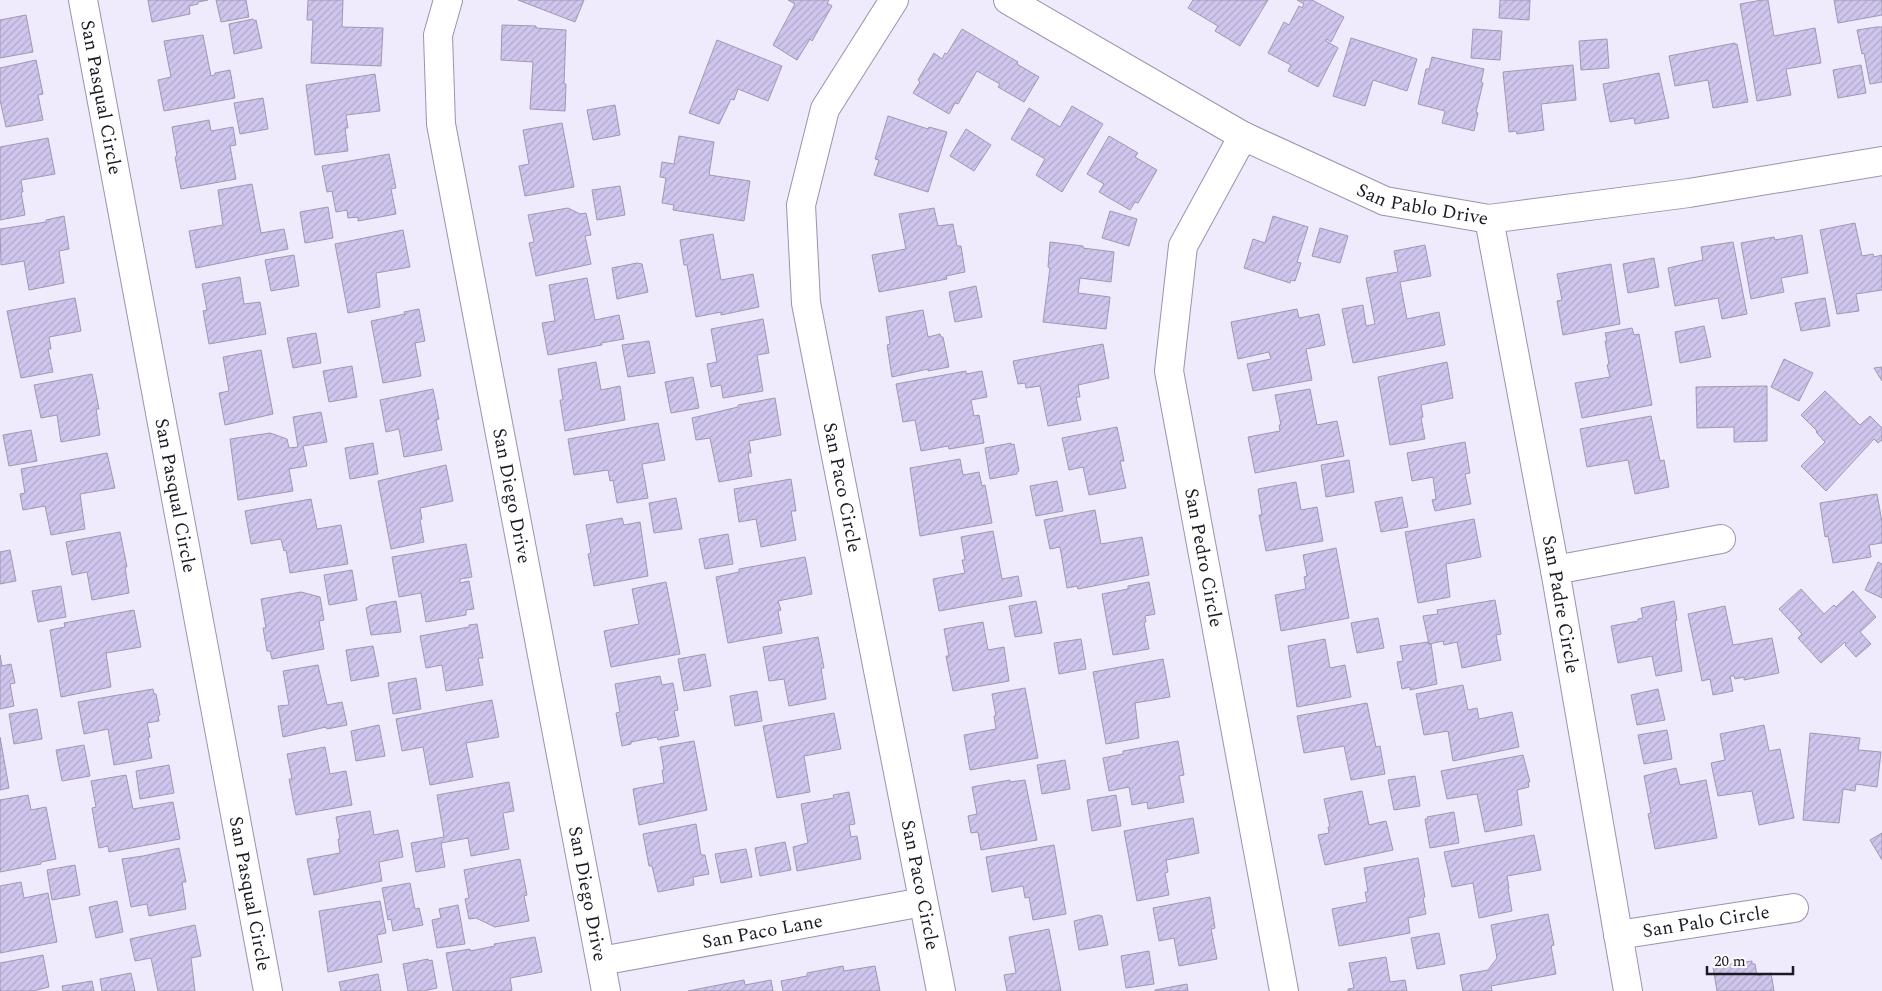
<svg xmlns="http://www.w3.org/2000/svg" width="1882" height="991" viewBox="0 0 1882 991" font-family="Spectral,serif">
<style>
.building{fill:url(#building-hatch);stroke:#9f98b3}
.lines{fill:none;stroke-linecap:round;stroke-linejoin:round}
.minor-casing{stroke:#9b93ae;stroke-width:30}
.minor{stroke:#fff;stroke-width:28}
.labels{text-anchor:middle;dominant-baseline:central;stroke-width:4;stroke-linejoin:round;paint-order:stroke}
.street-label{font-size:19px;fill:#1c1923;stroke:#fbfbfb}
</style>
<defs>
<pattern id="building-hatch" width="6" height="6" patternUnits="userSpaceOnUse" patternTransform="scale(1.25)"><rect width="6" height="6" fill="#d0c5ed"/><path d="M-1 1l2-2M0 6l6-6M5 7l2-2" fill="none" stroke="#b2a9cb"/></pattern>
</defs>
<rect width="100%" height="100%" fill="#efeafc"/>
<path class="building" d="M148,0H208L198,2V4L189,6L190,14L152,22Z
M216,0H246L249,17L221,22Z
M308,0H343L342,27L383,28L381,66L311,63L313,20H307Z
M518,0H584L575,22Z
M788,0H829L827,3L832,6L812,41L810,39L797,60L773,45L795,4Z
M1193,0H1268L1240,46L1215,31L1218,26L1188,8Z
M1297,0H1312L1344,17L1331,42L1327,39L1326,41L1338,48L1318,87L1288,71L1291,65L1268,53L1284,22L1289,25L1299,6L1302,8L1304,4Z
M1500,0H1530L1529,20L1499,18Z
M1762,0H1768L1774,36L1815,28L1821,63L1786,69L1791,95L1757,101L1740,4Z
M1834,0H1882V15L1838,23Z
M26,15L33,52L0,58V20Z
M253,19L254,21L256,20L262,48L234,54L229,24Z
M502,25L536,26V28L566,30L564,84H566L565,111L530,109L533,62L501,60Z
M1877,27H1882V82L1870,84L1864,53L1862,54L1857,30Z
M962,29L1018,62L1017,64L1039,77L1024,102L998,87L1000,84L977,71L958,104L955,103L949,114L913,93L920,82L918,80L934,53L942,59L945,53L947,54Z
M1473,29L1502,31L1500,60L1471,58Z
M203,35L211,76L215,75V73L230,70L235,98L164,111L158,80L171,77L164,41Z
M1351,38L1417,59L1407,91L1373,80L1365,106L1333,96Z
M1607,39L1609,68L1581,70L1579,41Z
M717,40L782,66L768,101L738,89L734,100L731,99L719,124L689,113Z
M1735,43V45L1737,44L1748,102L1713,108L1708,80L1675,86L1669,56Z
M1432,57L1484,69L1481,82L1483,83L1476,112L1478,113L1474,131L1442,123L1445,111L1418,104L1426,69H1429Z
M36,60L43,94L38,95L43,120L6,127L0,100V68Z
M1573,65L1576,100L1541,104L1544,130L1517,134L1516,131L1509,132L1503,72Z
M1861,65L1866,93L1838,98L1833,70Z
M1659,73L1669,118L1635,124L1634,118L1610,122L1603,84Z
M375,74L380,111L346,115L348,128H345L348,151L315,155L306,85Z
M263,98L268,129L240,134L234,103Z
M615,105L620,135L593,140L587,110Z
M1072,106L1103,124L1062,192L1036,175L1045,159L1011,139L1029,108L1060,127Z
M888,116L928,129L929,127L947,132L928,192L874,175L879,160L875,159Z
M209,120L211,131L233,127L236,145L230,146L236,179L181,189L175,157L177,156L172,127Z
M562,123L574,187L525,196L519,166L529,164L523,130Z
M966,129L991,145L974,171L950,156Z
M679,136L714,142L709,175L750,181L744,221L673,210L674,205L662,203L666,178L660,177L662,162L674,164Z
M1109,136L1138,153L1135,157L1157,170L1138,203L1135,202L1130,210L1099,192L1104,184L1087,174Z
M48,138L55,174L21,180L23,192H21L25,215L0,220V147Z
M389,154L396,188L391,189L396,214L358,221V217L348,218L347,210L336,212L332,191L327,192L322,166Z
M252,184L261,233L284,229L288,249L196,268L189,231L223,225L218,190Z
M620,186L625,215L597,220L592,190Z
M328,207L333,238L305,243L300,212Z
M568,208L580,214L586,213L591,235L585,236L591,264L536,276L529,243L534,242L528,215Z
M934,208L938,226L953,224L957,246H961L965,272L946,276L947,279L879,292L872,255L906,249L899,214Z
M1110,211L1137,219L1129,246L1102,238Z
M64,216L69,249L59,251L64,283L29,290L24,261L1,265L0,229L46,222V220Z
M1273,216L1308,227L1297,262L1301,263L1295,281L1291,280L1290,283L1244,268L1253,239L1265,243Z
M1855,223L1862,256L1873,254L1874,257L1882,255V290L1856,294L1859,311L1837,314L1820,230Z
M1320,228L1348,236L1340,263L1312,256Z
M403,230L410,267L376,273L380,307L348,313L335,244Z
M713,234L721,280L753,274L759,307L721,315V312L696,317L687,265H684L680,240Z
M1802,235L1808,273L1781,278L1784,292L1751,299L1741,243L1774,237L1775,240Z
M1050,242L1083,246V248L1114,252L1111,282L1080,278L1078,293L1110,297L1106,329L1043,322L1050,268L1048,267Z
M1733,242L1747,314L1722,319L1718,298L1675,306L1668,268L1703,260L1701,247Z
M1425,245L1431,276L1400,282L1407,319L1439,312L1445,345L1353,363L1342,309L1363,305L1366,326L1375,324L1366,278L1398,272L1394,251Z
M294,255L299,286L271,291L265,260Z
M1654,258L1659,287L1628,293L1623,264Z
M637,263L642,264L648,292L617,299L612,268Z
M1611,264L1620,324L1563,335L1557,301L1562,300L1557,274Z
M240,277L244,304L260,302L266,334L209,344L203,311L207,310L202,284Z
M587,278L595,320L619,315L624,339L601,343L602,345L548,355L542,323L555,321L549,285Z
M976,286L982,317L955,322L949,292Z
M75,298L81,331L49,337L51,349H48L53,372L21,378L7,311Z
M1825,298L1830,326L1801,331L1795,303Z
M419,309L425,341L415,343L421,376L383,383L371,321L405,314L404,312Z
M1297,309L1299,318L1319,314L1325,345L1306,349L1312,380L1253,391L1247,364L1271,359L1269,352L1238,359L1231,322Z
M923,310L928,337L940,334L941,337H943L949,367L928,371V369L892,377L887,345L890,344L886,317Z
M763,319L769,353L757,355L763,391L723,398L721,385L711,387L707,364L717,362L711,329Z
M1704,326L1711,357L1680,363L1675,332Z
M1632,328L1634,335L1639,334L1652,405L1582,418L1575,383L1610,377L1607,365L1609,364L1605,341H1607L1605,333Z
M316,333L321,363L293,368L287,338Z
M649,341L655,373L628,377L622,345Z
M1103,344L1109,378L1078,385L1080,397H1076L1081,420L1048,426L1040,386L1026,388L1025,383L1018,384L1013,361Z
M261,350L273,414L225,425L219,393L229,391L223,357Z
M1784,359L1813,373L1799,401L1771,387Z
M596,362L601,390L620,386L625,420L565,431L560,400H563L558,369Z
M1447,362L1453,398L1421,405L1423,417L1421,418L1425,439L1390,445L1378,377Z
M352,366L357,397L329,402L323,371Z
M1882,367V381L1874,368Z
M966,371V374L982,371L987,397L971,400L974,416L979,415L984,443L949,449L948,446L921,451L915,420L903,422L896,384Z
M92,374L99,409H96L100,435L61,442L57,415L41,418L34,385Z
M693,377L699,408L671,413L665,382Z
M1767,386V441L1734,442V427L1697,428L1696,387Z
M433,389L439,419L436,420L442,450L404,457L399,429L386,432L380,400Z
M1310,389L1317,425L1337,421L1344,456L1255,473L1248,437L1280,431L1279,425H1281L1275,395Z
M1825,391L1860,425L1870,416L1882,428V440L1878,443L1874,439L1826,491L1801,466L1825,442L1816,432L1817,431L1801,415Z
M775,398L781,435L749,441L751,453H748L752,476L719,482L710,438L696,440L692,418L738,407V405Z
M321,412L327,442L303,446L307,466L289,469L293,491L238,500L230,439L270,433L287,439L289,448L298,447L293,417Z
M1651,416L1660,461L1664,460L1669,487L1635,494L1628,460L1587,467L1580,429Z
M658,423L665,460L642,464L648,498L617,503L613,480L610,481L608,470L574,475L568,439Z
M1117,427L1124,461H1120L1126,488L1089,495L1083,467L1069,470L1062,438Z
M31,430L37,461L9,466L3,435Z
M1465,442L1470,473L1465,474L1471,504L1435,511L1432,500L1436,499L1433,477L1412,481L1407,453Z
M373,443L378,474L350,479L345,448Z
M1011,443V445L1014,444L1019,471L1017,472V474L990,479L985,448Z
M107,453L115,488L80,494L85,529L51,535L45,506L23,510L20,494L25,493L21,469Z
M960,459L963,475L979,472L982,486L985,485L992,523L920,536L910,468Z
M1349,460L1354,492L1326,497L1321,465Z
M446,465L453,501L420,508L422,519L420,520L424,542L391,549L378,481Z
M791,479L796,511H791L796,540L761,547L756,519L739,522L734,489Z
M1057,481L1063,511L1036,516L1030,486Z
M1296,482L1301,510L1317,507L1323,541L1266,551L1259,515H1262L1258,489Z
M1877,494L1882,522V543L1869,545L1871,557L1833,563L1828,536L1825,537L1820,503Z
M1402,497L1408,527L1381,532L1375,502Z
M676,498L682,529L654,533L649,503Z
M311,499L317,529L341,525L348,564L290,573L286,550L284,551L281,539L251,544L245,511Z
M1095,510L1101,544L1142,537L1149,575L1078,589L1077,586L1067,588L1060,547L1050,549L1044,520Z
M622,518L624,525L640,522L648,576L594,586L588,554L591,553L586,525Z
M1474,519L1481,557L1446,564L1450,597L1418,603L1405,532Z
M993,531L1002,579L1018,576L1022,596L939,611L933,579L965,573L962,560H965L961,537Z
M120,532L127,567H125L129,593L92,600L87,572L72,575L66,542Z
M728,534L733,564L705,569L699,539Z
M466,544L472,577L460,579V583L469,581L474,609L466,610V615L426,622L421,593L399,597L392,557Z
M1336,548L1349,618L1281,631L1275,595L1306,589L1304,577L1307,576L1303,555Z
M10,550L16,581L0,584V552Z
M805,557L812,594L778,601L781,610L778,611L782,633L728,643L716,577L739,572V569Z
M1878,562L1882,564V598L1865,590Z
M352,570L357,600L329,605L324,575Z
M666,582L680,654L611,667L604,631L639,624L632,589Z
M1149,582L1155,614L1145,616L1146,622H1144L1149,649L1113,655L1102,594L1128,589V586Z
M61,586L66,617L38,622L32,591Z
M1801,589L1824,614L1834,605L1836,607L1853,591L1876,617L1860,632L1871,644L1856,657L1845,645L1846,644L1845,642L1821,663L1798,638L1802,634L1779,609Z
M301,592L320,597L324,620L319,621L324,649L272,659L270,651H267L263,628H266L261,599Z
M1495,600L1501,634L1496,635L1501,660L1462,668L1457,642L1444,645L1443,641L1429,644L1423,616L1438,614L1437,610Z
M396,601L401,632L371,635L366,608L369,607V606Z
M1036,601L1042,633L1015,637L1009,606Z
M1674,601L1677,620L1675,621L1682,671L1656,676L1652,656L1618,663L1611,626L1638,621V619L1643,618L1641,608Z
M1725,606L1733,645L1772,638L1779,673L1744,680V677L1735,679L1734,676H1730L1733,691L1713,695L1710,679L1702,681L1688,614Z
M134,610L141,647L106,653L111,687L61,697L50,630L65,627L64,623Z
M1378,618L1384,648L1357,653L1351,623Z
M983,622L988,650L1004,647L1009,681L953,691L946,656H949L944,629Z
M477,624L483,658H478L483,685L446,691L442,665L426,668L420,636L469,627V625Z
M818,637L824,668H821L826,699L789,706L784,679L769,681L763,647Z
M1081,639L1086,669L1059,674L1054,643Z
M1325,639L1330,668L1345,665L1351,697L1297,707L1288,646Z
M1428,642V644H1431L1437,684L1410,690V687L1402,689L1397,662L1403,661L1400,646Z
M373,646L379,676L351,681L346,650Z
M705,654L711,686L684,691L678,659Z
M0,655L2,666L11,664L15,683L10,684L14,706L0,709Z
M1163,659L1170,697L1135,703L1139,738L1106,744L1093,672Z
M318,665L327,705L342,702L347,725L327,729L326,727L283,737L278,706L289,705L283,671Z
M660,676L662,685L673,683L678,710L674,711L679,736L658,740L657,737L631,742V744L622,746L616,713L620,712L615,684Z
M416,678L421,709L393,714L388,683Z
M1463,685L1468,710L1477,708L1479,719L1512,712L1519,747L1453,761L1448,731L1424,735L1416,694Z
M1025,688L1038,758L970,770L964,735L996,729L994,716H996L992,694Z
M153,689L154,694H156L160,715L158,716L159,721L147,723L150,737L148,738L152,758L114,765L108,729L84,734L78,702Z
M1658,689L1665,720L1637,725L1631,695Z
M757,691L762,721L735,726L730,696Z
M492,700L499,737L466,743L473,777L430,785L423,747L402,751L396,719Z
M1367,703L1376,747L1380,746L1385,774L1351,780L1344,746L1304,753L1297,716Z
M37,709L42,739L14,744L9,714Z
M834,713L841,749L804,756L810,792L777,798L763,726Z
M379,725L385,756L356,761L351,731Z
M1764,725L1769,751L1780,749L1794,818L1759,825L1752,791L1718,796L1711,763L1725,760L1720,734Z
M1667,730L1672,759L1644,764L1638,735Z
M1810,733L1860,738L1858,750L1881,752L1877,787L1856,784L1855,791L1843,789L1839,823L1803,820Z
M0,737L9,788L0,790Z
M694,741L707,810L639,825L633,789L664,783L662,770H664L660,747Z
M1178,741L1184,775L1179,776L1184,802L1148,809L1147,802L1132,805L1129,787L1109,791L1103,758L1123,754V751Z
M84,745L90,776L62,781L56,750Z
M325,747L330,774L346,771L352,805L296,815L289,779H292L287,754Z
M1523,755L1530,782H1528L1529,787L1517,790L1522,825L1485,832L1477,794L1447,799L1441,771Z
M1065,760L1070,789L1042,794L1037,765Z
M169,765L174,793L140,799L136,771Z
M1676,768L1680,785L1706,780L1717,838L1655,849L1648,814L1651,813L1644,776Z
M126,775L133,809L173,802L180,839L109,852L108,846L99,848L92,808L96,807L91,781Z
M1415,776L1420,806L1394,810L1388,780Z
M1010,780V782L1025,780L1037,840L981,850L978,832L971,833L968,816L977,814L972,787Z
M509,782L514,811L503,813L509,849L471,856L468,838L441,843L445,867L416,872L411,843L444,837L437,795Z
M1362,791L1369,825L1386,821L1393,850L1325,865L1318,835L1329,833L1328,827H1330L1324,799Z
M849,792L855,824L849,825L851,837L857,836L861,859L797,871L793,847L808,843L801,804L834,798L833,795Z
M28,795L31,810L46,807L56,859L41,862V864L0,872V800Z
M1116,795L1121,826L1092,831L1087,800Z
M370,811L374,835L398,830L403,857L379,862L382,881L314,895L307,859L340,853L338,839H340L336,817Z
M1454,812L1459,843L1430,848L1425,819H1428L1427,817Z
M1193,818L1199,853L1166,860L1168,872L1165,873L1169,895L1137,901L1124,831Z
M696,824L701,855H705L709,874L693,877L694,885L658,892L652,866H649L643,834Z
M1882,833V860L1870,840Z
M1534,835L1541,870L1507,876L1509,888H1508L1512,911L1479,918L1473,883L1452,887L1444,852Z
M785,842L791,870L760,876L755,848Z
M1054,845L1066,914L1033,920L1029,897L1025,898L1023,886L992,892L986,857Z
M179,848L186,882H182L186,909L149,916L147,904L131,907L122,859L143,856Z
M746,849L752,877L721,883L715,854Z
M1418,858L1425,897L1423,898L1426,914L1408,918L1410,933L1339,946L1332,909L1367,902L1365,892H1368L1364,868Z
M520,859L527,895L524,896L529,921L495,927L476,918L469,919L465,899L469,898L464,870Z
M75,865L80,895L52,900L47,870Z
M21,882L24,898L48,893L57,942L0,953V886Z
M410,883L415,909L419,908L423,925L393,931L391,919L388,920L382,888Z
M1210,897L1215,928L1211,929L1217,959L1179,966L1174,938L1159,941L1153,908Z
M117,901L123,932L96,938L89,907Z
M380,901L386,933L377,935L382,962L328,972L319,911Z
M458,905L465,944L437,948L432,920L441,918L439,909Z
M1548,914L1554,945L1551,946L1556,974L1491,986L1492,991H1463L1460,975L1488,970L1497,958L1491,925Z
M1098,915L1102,916L1108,945L1079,950L1074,921Z
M195,925L201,956L191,958L195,991H158L151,958L135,961L130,939Z
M1049,929L1061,991H1007L1004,975L1016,973L1009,937Z
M1439,933L1445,964L1417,969L1411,938Z
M535,937L542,972L510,978L512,990L509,991H453L446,953L470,949V951L495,946L494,944Z
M1149,951L1154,984L1126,988L1121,956Z
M43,955L49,987L33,991H0V963Z
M1386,957L1390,982L1405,980L1407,991H1348V989L1354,988L1349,963Z
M428,959L429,961L432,960L437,988L423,991H408L403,964Z
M1752,961V964H1755L1757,976L1771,973L1774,991H1717L1713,967Z
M843,966L844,971L875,966L880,991H783L781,981L807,976V973Z
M131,973L135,991H102L100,979Z
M378,974L381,991H341L339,982Z
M744,980L745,985L771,980L773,991H688Z
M92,981L94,991H63L62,986Z
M1187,984L1188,991H1155V990Z"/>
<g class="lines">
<defs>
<g id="minor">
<path id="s1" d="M83,0L268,991"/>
<path id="s2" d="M448,0L438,35L441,124L606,991"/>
<path id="s3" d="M894,0L825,109L801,205L806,303L941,991"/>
<path id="s4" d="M1008,0L1243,136L1385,201L1489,219L1689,193L1882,161"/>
<path id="s5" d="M1243,136L1183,246L1169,371L1284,991"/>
<path id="s6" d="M1489,219L1555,570L1628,991"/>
<path d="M1555,570L1721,539"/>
<path id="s7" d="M1618,935L1794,908"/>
<path id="s8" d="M601,961L923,902"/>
</g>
</defs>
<use href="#minor" class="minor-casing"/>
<use href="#minor" class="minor"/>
</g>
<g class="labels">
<g class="street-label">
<text stroke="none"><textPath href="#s1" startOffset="99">San Pasqual Circle</textPath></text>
<text stroke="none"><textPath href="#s4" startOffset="465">San Pablo Drive</textPath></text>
<text stroke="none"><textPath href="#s3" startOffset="514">San Paco Circle</textPath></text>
<text stroke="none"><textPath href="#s1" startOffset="504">San Pasqual Circle</textPath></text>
<text stroke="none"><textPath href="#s2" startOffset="504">San Diego Drive</textPath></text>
<text stroke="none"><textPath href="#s5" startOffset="441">San Pedro Circle</textPath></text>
<text stroke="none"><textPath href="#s6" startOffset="392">San Padre Circle</textPath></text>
<text stroke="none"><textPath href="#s3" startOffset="919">San Paco Circle</textPath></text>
<text stroke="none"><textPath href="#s1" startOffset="909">San Pasqual Circle</textPath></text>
<text stroke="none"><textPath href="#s2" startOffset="909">San Diego Drive</textPath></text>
<text stroke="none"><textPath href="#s7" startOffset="89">San Palo Circle</textPath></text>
<text stroke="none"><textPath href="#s8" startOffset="164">San Paco Lane</textPath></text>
</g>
</g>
<path d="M1707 966v8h86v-8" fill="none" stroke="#1c1923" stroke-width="2.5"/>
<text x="1714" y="966" font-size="15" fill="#1c1923" stroke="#fbfbfb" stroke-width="4" paint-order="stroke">20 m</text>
</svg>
